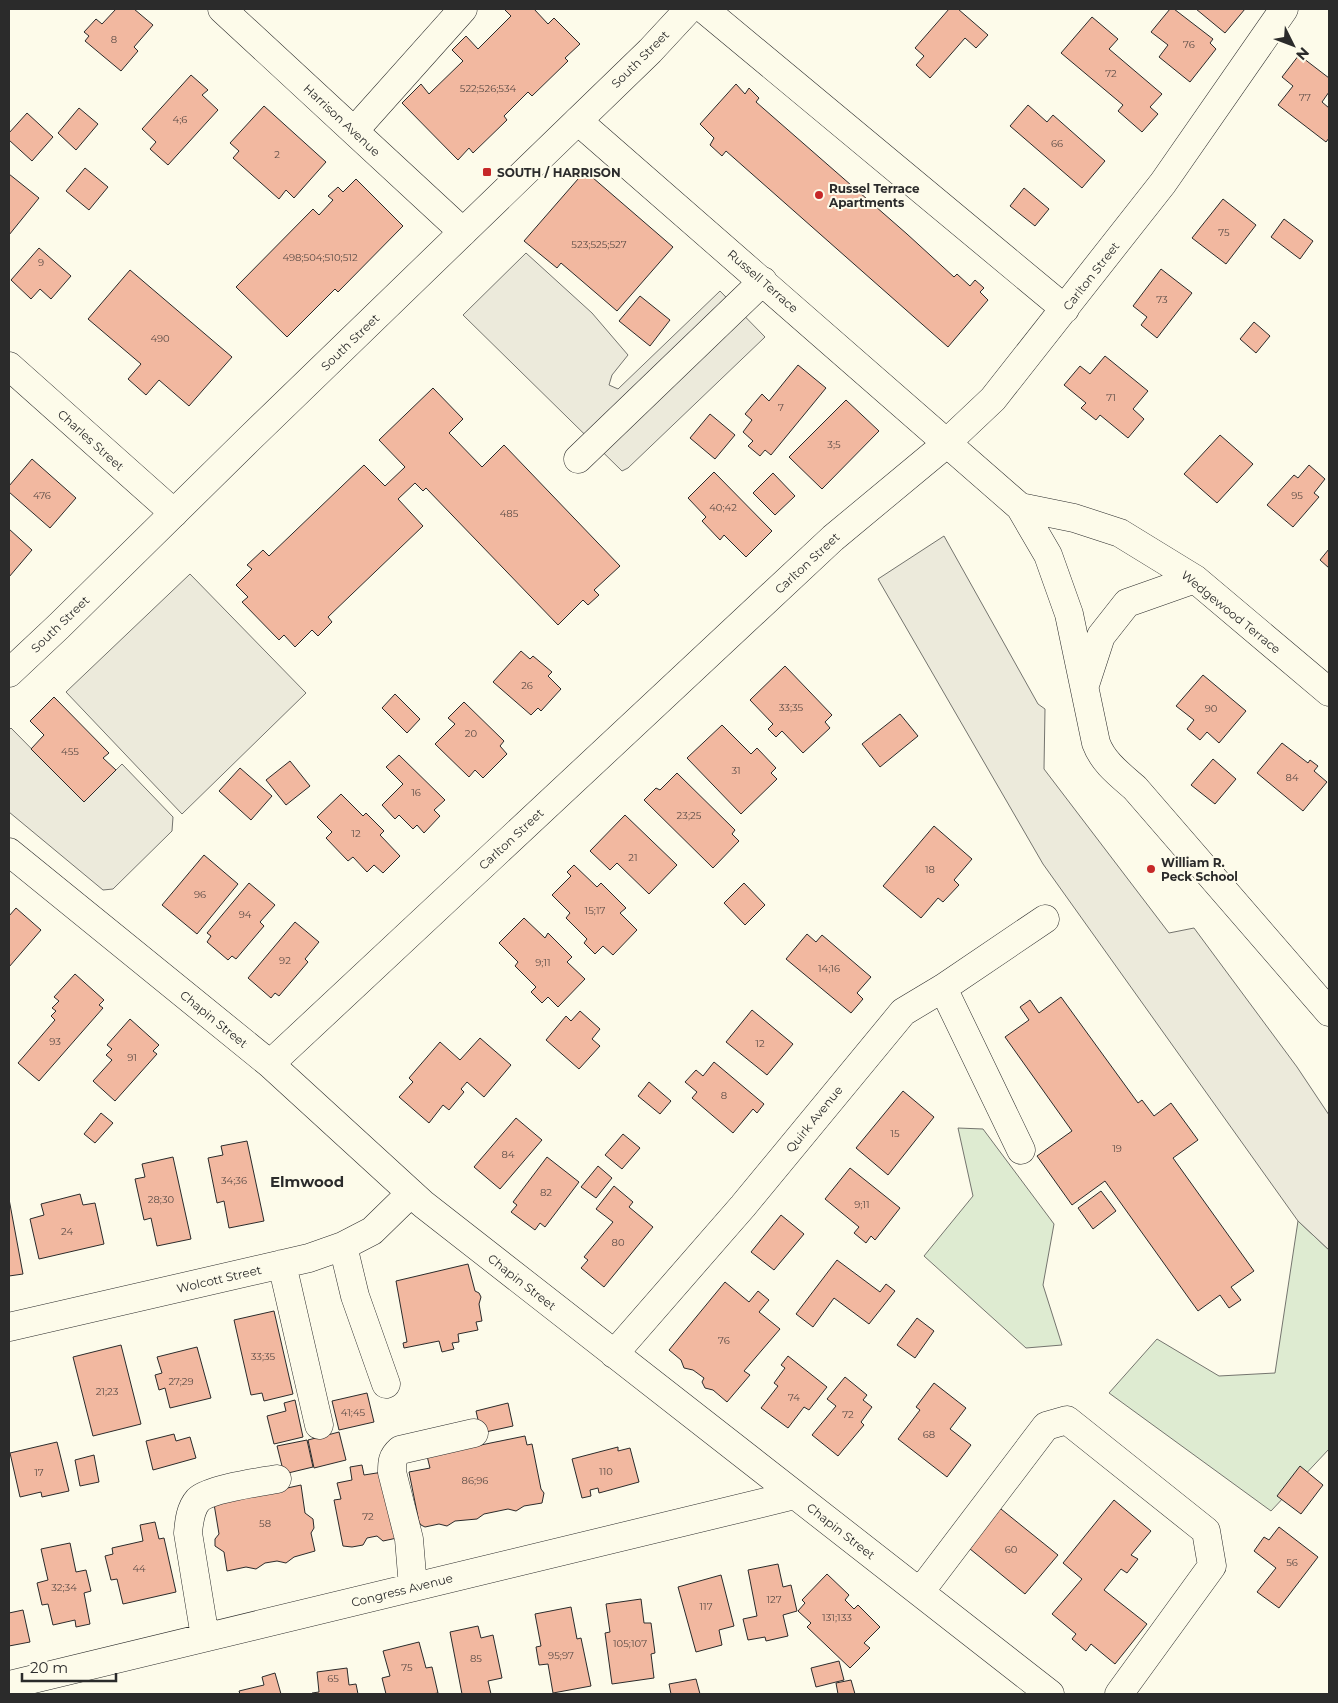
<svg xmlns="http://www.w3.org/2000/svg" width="1338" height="1703" viewBox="0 0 1338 1703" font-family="Montserrat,sans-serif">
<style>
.green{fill:#deebd1;stroke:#74746e}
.parking{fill:#eceadb;stroke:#74746e}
.building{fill:#f2b8a0;stroke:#2b2b2b}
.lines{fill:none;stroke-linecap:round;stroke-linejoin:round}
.minor-casing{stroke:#2b2b2b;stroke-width:29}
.major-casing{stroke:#2b2b2b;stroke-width:29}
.minor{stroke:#fdfbea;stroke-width:28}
.major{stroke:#fdfbea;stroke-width:28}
.poi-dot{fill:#c62828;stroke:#fdfbea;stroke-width:2}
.labels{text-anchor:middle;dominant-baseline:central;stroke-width:4;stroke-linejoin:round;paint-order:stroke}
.number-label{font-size:10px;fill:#5d4e48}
.street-label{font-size:12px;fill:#2b2b2b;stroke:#fdfbea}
.poi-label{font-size:12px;font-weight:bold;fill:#2b2b2b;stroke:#fdfbea;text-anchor:start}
.quarter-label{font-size:15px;font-weight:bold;fill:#2b2b2b;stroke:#fdfbea}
</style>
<rect width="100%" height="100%" fill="#fdfbea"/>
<path class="green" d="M958,1128L983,1129L1054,1224L1043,1285L1062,1345L1026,1348L924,1256L973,1196Z
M1298,1221L1329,1250V1449L1271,1511L1109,1393L1157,1339L1219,1376L1275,1373Z"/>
<path class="parking" d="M526,253L592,313L628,355L612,375L609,385L618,389L720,291L765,337L628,468L622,471L463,315Z
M944,536L1038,704L1045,709L1044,769L1169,933L1194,928L1297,1067L1329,1115V1250L1298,1221L1043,864L878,579Z
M190,574L306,693L182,814L66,692Z
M11,728L84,802L122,764L173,817L172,831L113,889L103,890L9,812V730Z"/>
<path class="building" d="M116,9H134L153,25L134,47L138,51L121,71L85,41L89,36L84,32L96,19L102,24Z
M504,9H534L548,24L554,18L580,44L565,58L568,61L532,96L528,92L504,116L507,120L473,153L469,148L458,160L402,103L421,84L429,94L463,61L452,50L466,36L478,49L511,16Z
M949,9H958L988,35L976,48L965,38L930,78L916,65L924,56L915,48Z
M1170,9H1174L1213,39L1210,43L1216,49L1190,82L1159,57L1168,45L1151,32Z
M1196,9H1245L1225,33Z
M1092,17L1118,39L1109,49L1162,94L1150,107L1158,114L1142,132L1118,111L1123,105L1061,53Z
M1299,55L1329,78V92L1322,102L1329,108V138L1326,142L1278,105L1293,86L1282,77Z
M191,75L208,90L202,95L218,110L168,165L150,149L156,142L142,129Z
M736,84L745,94L749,88L759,98L756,102L907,234L954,277L957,274L970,286L975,280L984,288L980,292L988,300L948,347L726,151L722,156L710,145L714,138L700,124Z
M1028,105L1047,122L1053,115L1105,161L1082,188L1010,126Z
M264,106L326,162L294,198L286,190L279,199L233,158L239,151L230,143Z
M79,108L98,124L76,150L58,133Z
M27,113L53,137L32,161L9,140V133Z
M85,168L108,187L89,210L66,191Z
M585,171L673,247L617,311L561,263L557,268L524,241Z
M9,174L39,198L9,235Z
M356,179L403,226L338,292L335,289L287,337L236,287L313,209L319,215L333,200L328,196L338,187L343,192Z
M1024,188L1049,209L1035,226L1010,206Z
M1223,199L1256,225L1226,264L1192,238Z
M1284,219L1313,241L1300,259L1271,237Z
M39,248L71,276L51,299L40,289L31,299L11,280Z
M1161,269L1192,293L1157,338L1141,325L1147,317L1133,306Z
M130,270L232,357L189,406L159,380L146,395L128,379L141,364L88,319Z
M640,296L670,320L650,346L619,321Z
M1254,322L1270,336L1256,353L1240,339Z
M1105,356L1148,391L1133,409L1144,419L1128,438L1100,415L1096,420L1081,408L1086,403L1064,385L1080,366L1090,374Z
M798,365L826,388L771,455L765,450L760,456L748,446L753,441L743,432L752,420L745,414L762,394L769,401Z
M433,388L463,419L449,433L482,467L504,445L620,566L594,590L599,595L588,605L583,600L558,625L426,488L423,491L415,483L398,499L423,526L328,617L332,622L318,636L312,630L295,647L284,635L279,640L242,602L248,597L236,585L252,569L247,565L263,550L269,556L364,465L385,486L405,467L379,440Z
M846,400L879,431L822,489L789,457Z
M710,414L735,435L715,459L690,438Z
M1220,435L1253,464L1217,503L1184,474Z
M32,459L76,498L50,528L9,492V486Z
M1309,465L1325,479L1314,493L1319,497L1293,527L1267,505L1294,475L1298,478Z
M714,472L772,531L746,557L724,535L720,540L702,521L706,517L688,498Z
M773,473L795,496L775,515L753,493Z
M9,529L32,550L9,577Z
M1329,549V568L1320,560Z
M521,651L530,659L533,656L552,672L548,676L561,689L541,711L538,708L531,715L493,682Z
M785,666L832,715L825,722L830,728L803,753L782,731L776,737L768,729L773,724L750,700Z
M1203,675L1246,711L1219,743L1207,732L1200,740L1187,729L1194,720L1176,706Z
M395,694L420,719L407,733L382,708Z
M54,697L109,753L103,758L116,770L84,802L31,749L44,735L30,721Z
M464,702L504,741L500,746L507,754L483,778L475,770L469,777L435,744L455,724L448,718Z
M900,714L918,736L880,767L862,744Z
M722,725L751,754L757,748L776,768L771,773L777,779L741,814L687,758Z
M1282,743L1308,763L1310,760L1318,766L1314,771L1327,782L1303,811L1257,773Z
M399,755L445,800L434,810L440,816L424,833L417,825L413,829L399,815L395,819L382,805L403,784L386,767Z
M1213,759L1236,779L1215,804L1191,785Z
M290,761L310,786L286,805L266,780Z
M240,768L272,796L251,820L219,791Z
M677,773L735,830L732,834L739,841L713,868L644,800L656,788L660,790Z
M341,794L363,816L366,813L384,831L380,835L400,856L383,873L374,865L367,872L353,857L348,861L326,838L332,832L317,817Z
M625,815L677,865L649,894L617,863L610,870L590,851Z
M934,826L972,859L954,880L959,885L943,902L938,898L921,918L883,886Z
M204,855L238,884L197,934L162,905Z
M574,865L597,887L601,883L626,908L620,913L637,930L613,955L603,946L595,954L584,943L587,939L566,918L570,913L552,895L571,876L567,872Z
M249,883L275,905L260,922L264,926L236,959L232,956L228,960L207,942L211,936L207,933Z
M744,883L765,905L745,925L724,903Z
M16,908L41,930L9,967V916Z
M524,918L545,938L548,933L572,957L567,962L585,979L558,1007L548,997L542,1003L531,992L536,987L515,966L518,962L499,943Z
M295,922L319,942L305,959L308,962L279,996L275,993L271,998L248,978Z
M807,934L816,942L822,935L871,977L857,993L863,999L851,1013L786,959Z
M75,974L104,1000L99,1005L103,1008L39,1081L18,1063L55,1020L51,1016L56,1011L52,1008L59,1001L54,997Z
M1061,997L1138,1103L1142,1100L1154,1116L1171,1103L1198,1140L1173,1158L1254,1271L1231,1287L1241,1300L1229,1308L1220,1295L1198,1311L1105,1181L1072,1205L1037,1156L1072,1131L1005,1037L1029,1020L1020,1007L1030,1000L1039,1013Z
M752,1010L793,1044L767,1075L726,1042Z
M580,1011L600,1029L592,1039L600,1046L579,1069L546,1040L566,1016L571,1021Z
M130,1019L159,1045L153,1051L157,1054L115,1101L93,1081L112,1060L106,1055L112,1049L107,1045Z
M480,1038L511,1065L484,1097L467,1082L461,1089L464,1092L449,1110L443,1105L429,1123L399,1097L413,1082L409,1078L440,1042L460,1060Z
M714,1062L764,1104L757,1113L753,1109L733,1133L692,1098L697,1092L685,1082L696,1070L703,1076Z
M649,1082L671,1101L660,1114L638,1096Z
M903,1091L934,1117L888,1175L856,1148Z
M101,1113L113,1123L95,1143L84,1134Z
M516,1118L542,1140L500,1189L474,1167Z
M623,1134L640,1148L622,1169L605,1155Z
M247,1141L264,1221L229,1228L224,1201L217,1203L208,1158L223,1155L221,1146Z
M173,1157L191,1239L157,1246L151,1218L144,1220L135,1179L145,1177L142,1164Z
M547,1157L579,1182L545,1227L540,1223L535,1230L511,1212L517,1205L513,1202Z
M598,1166L612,1178L596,1198L581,1187Z
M850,1168L900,1208L875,1240L871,1236L866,1243L854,1233L859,1227L825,1199Z
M614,1186L633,1202L629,1207L653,1227L604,1287L581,1268L588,1260L584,1257L613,1222L596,1209Z
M1101,1191L1116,1211L1093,1229L1078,1208Z
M80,1194L83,1205L95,1203L104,1244L39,1259L30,1219L44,1215L41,1204Z
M9,1199L23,1274L9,1276Z
M781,1215L804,1234L774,1270L751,1252Z
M837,1260L880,1292L886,1284L895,1291L869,1324L834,1298L813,1327L796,1314Z
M468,1264L475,1291L479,1293L481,1297L479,1304L482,1321L476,1322L478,1330L458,1334L459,1342L452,1343L454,1349L442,1352L439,1341L404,1348L403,1343L407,1342L396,1281Z
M725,1282L749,1302L758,1291L769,1300L759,1312L780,1329L744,1371L750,1375L727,1402L713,1390L705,1388L702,1382L704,1378L693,1370L684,1368L681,1360L669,1350Z
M274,1311L293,1394L264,1401L262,1393L251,1395L234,1320Z
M917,1318L934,1331L915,1358L897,1345Z
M121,1345L141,1424L93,1436L73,1357Z
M197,1347L211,1398L170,1408L165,1388L159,1390L155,1375L162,1373L157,1357Z
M788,1356L827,1387L809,1410L804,1407L788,1428L761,1408L778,1386L774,1383L785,1368L781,1365Z
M845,1377L867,1395L863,1400L872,1407L861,1422L864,1425L838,1456L812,1435L836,1406L827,1399Z
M934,1383L966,1408L950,1429L971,1445L947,1477L898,1439L920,1410L916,1407Z
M367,1393L374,1422L339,1430L332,1401Z
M295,1400L303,1437L274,1444L267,1416L286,1411L284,1403Z
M508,1403L513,1426L481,1433L476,1411Z
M339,1432L346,1460L314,1468L308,1440Z
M174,1434L176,1441L190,1437L196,1458L153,1470L146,1441Z
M525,1436L527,1445L532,1444L541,1489L544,1493L542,1503L524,1506L516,1511L508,1509L484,1514L477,1519L455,1521L447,1526L439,1524L425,1527L421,1525L419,1522L409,1472L430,1468L427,1456Z
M307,1440L313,1467L284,1474L277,1446Z
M57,1442L69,1491L42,1497L41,1492L20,1497L10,1453Z
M618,1447V1451L630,1448L639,1482L599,1493L598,1488L590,1490L591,1496L582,1498L572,1459Z
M94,1455L99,1482L80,1486L75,1460Z
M362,1465L364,1475L383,1472L397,1538L383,1541L377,1536L367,1538L363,1545L352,1547L343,1546L334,1500L341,1499L337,1483L352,1480L350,1467Z
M1300,1466L1323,1485L1301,1514L1277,1496Z
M301,1485L305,1513L313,1519L314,1528L311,1533L315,1551L294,1557L286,1563L277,1561L265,1563L256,1569L246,1567L227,1571L224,1552L215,1546V1539L219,1534L214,1504Z
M1114,1500L1151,1531L1131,1555L1138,1559L1127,1573L1121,1569L1104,1590L1147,1624L1115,1664L1091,1644L1086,1651L1072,1639L1076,1634L1052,1614L1082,1579L1063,1563Z
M996,1505L1058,1555L1025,1594L964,1544Z
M155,1522L159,1539L164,1538L176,1592L123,1604L117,1579L111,1580L105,1556L113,1554L112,1548L143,1541L140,1525Z
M1279,1527L1318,1557L1279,1608L1257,1592L1276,1568L1254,1551L1264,1537L1269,1540Z
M70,1543L76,1572L86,1570L91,1591L84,1593L90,1624L76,1627L75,1620L53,1625L48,1604L42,1605L37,1583L48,1580L41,1549Z
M778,1564L783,1587L791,1585L797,1611L783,1615L788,1636L766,1641L765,1637L748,1640L743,1619L757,1616L748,1570Z
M827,1574L849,1595L845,1600L854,1609L858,1605L880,1627L864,1643L870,1648L850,1668L807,1627L811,1623L798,1611L805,1603L802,1600Z
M721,1575L734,1626L719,1630L722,1645L696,1652L678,1587Z
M641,1599L644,1623H651L655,1653L651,1654L654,1678L612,1684L605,1633L610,1632L606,1604Z
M571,1607L577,1639L581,1638L591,1686L553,1693L548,1664L539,1665L536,1647L541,1646L535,1614Z
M23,1610L30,1642L9,1646V1613Z
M478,1626L481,1638L493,1635L502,1678L488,1681L491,1694H462L450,1632Z
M419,1642L426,1668L432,1667L438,1693L432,1694H386L382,1678L390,1676L383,1651Z
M839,1661L844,1680L816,1687L811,1668Z
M347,1668L349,1685L356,1684L358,1694H313L312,1693L319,1692L317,1672Z
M275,1673L281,1694H240L239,1691L264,1685L262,1677Z
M696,1679L700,1694H671L669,1684Z
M851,1680L855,1694H838L836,1683Z"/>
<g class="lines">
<defs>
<path id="minor" d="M222,9L463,232
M704,9L1065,309
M578,121L1020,507L1074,518L1120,533L1195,579L1329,692
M354,131L463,9
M9,366L174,513
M578,459L763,281
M1020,507L1048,555L1069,614L1096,743C1103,762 1119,774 1135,788L1329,1012
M1085,685L1101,636L1127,603L1195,579
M9,852L270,1064L423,1204L1050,1694
M943,988L1021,1150
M270,1064L833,538L939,450L993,399L1163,183L1284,9
M343,1246L355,1296L386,1384
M282,1264L319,1425
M9,1327L309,1258L343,1246L372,1231L411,1193
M614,1354L743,1206L903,1012L943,988L1045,919
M413,1587L409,1539L392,1472C392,1462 392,1457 400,1450L474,1433
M920,1592L1046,1426L1067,1420L1206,1531L1212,1566L1119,1694
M205,1637L188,1533C189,1522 190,1509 198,1500C209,1489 260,1482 277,1479
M9,1685L795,1495"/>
<path id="major" d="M9,673L59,626L248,440L650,51L689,9"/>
</defs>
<use href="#minor" class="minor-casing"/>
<use href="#major" class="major-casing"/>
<use href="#minor" class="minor"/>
<use href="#major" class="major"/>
</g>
<g class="poi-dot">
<rect x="482" y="167" width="10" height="10" rx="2.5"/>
<circle cx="819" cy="195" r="5"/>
<circle cx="1151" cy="869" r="5"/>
</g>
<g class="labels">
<g class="number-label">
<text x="114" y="39">8</text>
<text x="1189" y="44">76</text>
<text x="1111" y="73">72</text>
<text x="488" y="88">522;526;534</text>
<text x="1305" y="97">77</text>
<text x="180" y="119">4;6</text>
<text x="1057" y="143">66</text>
<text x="277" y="154">2</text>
<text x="1224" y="232">75</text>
<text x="599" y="244">523;525;527</text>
<text x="320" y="257">498;504;510;512</text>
<text x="41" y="262">9</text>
<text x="1162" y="299">73</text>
<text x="160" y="338">490</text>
<text x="1111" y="397">71</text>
<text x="781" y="407">7</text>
<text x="834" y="444">3;5</text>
<text x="42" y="495">476</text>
<text x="1297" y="495">95</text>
<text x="723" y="507">40;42</text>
<text x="509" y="513">485</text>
<text x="527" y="685">26</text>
<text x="791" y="707">33;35</text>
<text x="1211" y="708">90</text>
<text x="471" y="733">20</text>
<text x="70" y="751">455</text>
<text x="736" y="770">31</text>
<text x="1292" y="777">84</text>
<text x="416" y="792">16</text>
<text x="689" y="815">23;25</text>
<text x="356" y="833">12</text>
<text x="633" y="857">21</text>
<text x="930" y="869">18</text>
<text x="200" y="894">96</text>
<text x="595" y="910">15;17</text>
<text x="245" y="914">94</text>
<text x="285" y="960">92</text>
<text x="543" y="962">9;11</text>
<text x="829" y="968">14;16</text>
<text x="55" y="1041">93</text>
<text x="760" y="1043">12</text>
<text x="132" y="1057">91</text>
<text x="724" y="1095">8</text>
<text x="895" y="1133">15</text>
<text x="1117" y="1148">19</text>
<text x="508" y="1154">84</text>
<text x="234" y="1180">34;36</text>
<text x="546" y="1192">82</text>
<text x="161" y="1199">28;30</text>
<text x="862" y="1204">9;11</text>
<text x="67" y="1231">24</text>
<text x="618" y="1242">80</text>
<text x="724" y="1340">76</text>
<text x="263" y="1356">33;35</text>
<text x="181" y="1381">27;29</text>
<text x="107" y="1391">21;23</text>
<text x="794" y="1397">74</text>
<text x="353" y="1412">41;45</text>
<text x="848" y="1414">72</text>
<text x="929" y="1434">68</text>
<text x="606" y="1471">110</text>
<text x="39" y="1472">17</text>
<text x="475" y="1480">86;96</text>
<text x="368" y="1516">72</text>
<text x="265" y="1523">58</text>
<text x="1011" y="1549">60</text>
<text x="1292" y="1562">56</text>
<text x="139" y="1568">44</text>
<text x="64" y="1587">32;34</text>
<text x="774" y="1599">127</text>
<text x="706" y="1606">117</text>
<text x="837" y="1617">131;133</text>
<text x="630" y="1643">105;107</text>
<text x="561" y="1655">95;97</text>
<text x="476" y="1658">85</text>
<text x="407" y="1667">75</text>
<text x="333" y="1678">65</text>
</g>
<g class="street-label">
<text transform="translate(640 59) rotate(-45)">South Street</text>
<text transform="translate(342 120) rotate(43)">Harrison Avenue</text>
<text transform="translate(1091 276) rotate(-52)">Carlton Street</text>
<text transform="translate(763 281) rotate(41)">Russell Terrace</text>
<text transform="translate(350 342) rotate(-44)">South Street</text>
<text transform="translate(91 440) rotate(42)">Charles Street</text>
<text transform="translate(807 563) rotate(-43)">Carlton Street</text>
<text transform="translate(1231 612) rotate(39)">Wedgewood Terrace</text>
<text transform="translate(60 624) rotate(-44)">South Street</text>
<text transform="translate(511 839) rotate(-43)">Carlton Street</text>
<text transform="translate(214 1019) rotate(39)">Chapin Street</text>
<text transform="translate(814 1119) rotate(-51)">Quirk Avenue</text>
<text transform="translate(219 1279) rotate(-13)">Wolcott Street</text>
<text transform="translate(522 1282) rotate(38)">Chapin Street</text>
<text transform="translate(841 1531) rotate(38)">Chapin Street</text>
<text transform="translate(402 1590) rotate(-14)">Congress Avenue</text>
</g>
<g class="poi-label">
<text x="497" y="172">SOUTH / HARRISON</text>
<text x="829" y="188">Russel Terrace<tspan x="829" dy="14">Apartments</tspan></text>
<text x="1161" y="862">William R.<tspan x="1161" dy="14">Peck School</tspan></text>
</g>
<g class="quarter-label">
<text x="307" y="1181">Elmwood</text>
</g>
</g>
<rect width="1338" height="1703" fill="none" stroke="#2b2b2b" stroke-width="20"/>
<g transform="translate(1293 45) rotate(132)" stroke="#fdfbea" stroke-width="4" paint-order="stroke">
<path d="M0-4L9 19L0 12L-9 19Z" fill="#2b2b2b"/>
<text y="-8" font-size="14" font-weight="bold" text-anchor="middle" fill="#2b2b2b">N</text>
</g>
<path d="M22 1673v8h94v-8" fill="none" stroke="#2b2b2b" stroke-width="2.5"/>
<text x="30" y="1673" font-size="15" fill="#2b2b2b" stroke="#fdfbea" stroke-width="4" paint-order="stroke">20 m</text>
</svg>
